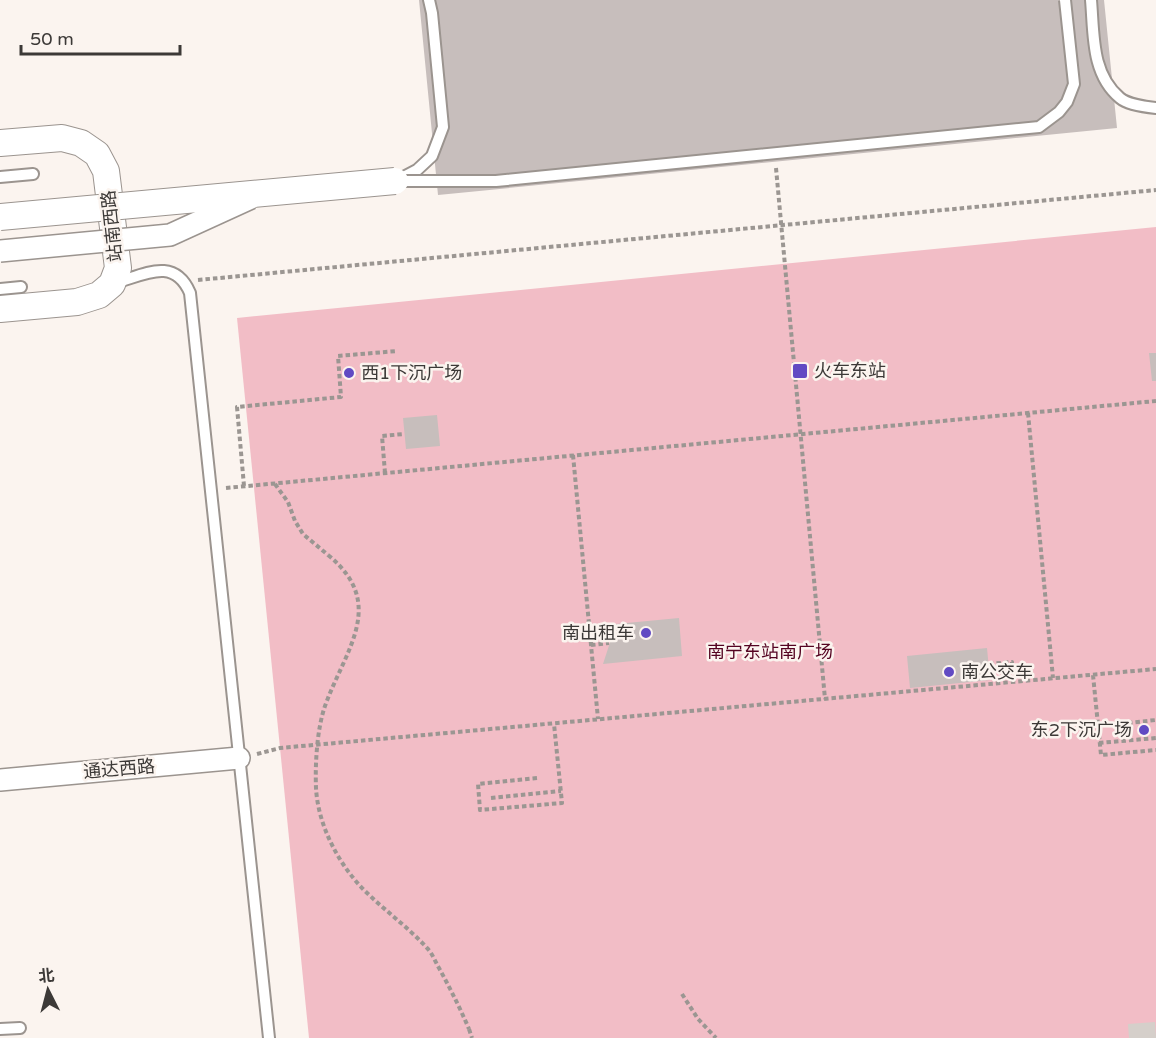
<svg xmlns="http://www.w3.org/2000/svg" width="1156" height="1038" viewBox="0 0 1156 1038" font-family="'Varela Round','Noto Sans SC',sans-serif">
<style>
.green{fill:#f2bdc6}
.building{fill:#c7bebc}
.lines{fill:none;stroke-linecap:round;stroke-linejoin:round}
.secondary-tunnel{stroke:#d5cfca;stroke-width:28;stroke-dasharray:28 14;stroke-linecap:butt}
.service-casing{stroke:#9b948f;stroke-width:14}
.minor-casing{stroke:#9b948f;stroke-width:24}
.tertiary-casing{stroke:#9b948f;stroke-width:28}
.path{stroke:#9b9692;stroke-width:4;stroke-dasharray:4.5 3;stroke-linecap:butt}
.service{stroke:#fff;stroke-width:10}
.minor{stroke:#fff;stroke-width:21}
.tertiary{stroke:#fff;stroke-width:26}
.service-bridge-casing{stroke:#9b948f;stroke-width:14;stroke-linecap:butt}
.minor-bridge-casing{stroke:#9b948f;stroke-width:24;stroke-linecap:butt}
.tertiary-bridge-casing{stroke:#9b948f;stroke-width:28;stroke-linecap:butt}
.path-bridge{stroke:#9b9692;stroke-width:4;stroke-dasharray:4.5 3;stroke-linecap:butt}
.service-bridge{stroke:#fff;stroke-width:10}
.minor-bridge{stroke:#fff;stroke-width:21}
.tertiary-bridge{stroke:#fff;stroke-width:26}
.poi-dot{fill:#614ac3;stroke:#fbf4ef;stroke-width:2}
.labels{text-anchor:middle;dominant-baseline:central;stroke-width:5;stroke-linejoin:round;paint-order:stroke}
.street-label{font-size:18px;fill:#3c3937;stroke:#fbf4ef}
.poi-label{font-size:18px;fill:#3c3937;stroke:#fbf4ef;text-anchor:start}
.park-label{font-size:18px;fill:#540321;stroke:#fbf4ef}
</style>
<rect width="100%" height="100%" fill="#fbf4ef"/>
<path class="green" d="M1156,227V1038H309L237,318Z"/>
<path class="building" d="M419,0H1104L1117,128L438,195Z
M1149,353H1156V381H1152Z
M437,415L440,446L406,449L403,418Z
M679,618L682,656L603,664L616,624Z
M987,648L990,680L910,688L907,656Z"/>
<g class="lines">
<path class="secondary-tunnel" d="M1129,1038L1156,1036"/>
<defs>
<path id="service" d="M1091,0C1094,34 1091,74 1120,98C1127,104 1146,107 1156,108
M0,177L33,174
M396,181L417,170L432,156L443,127L432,13L429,0
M115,283C144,275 174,256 190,293L269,1038
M0,289L21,287
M0,1029L20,1028"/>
<path id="minor" d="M0,780L239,758"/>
<path id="tertiary" d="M0,143L62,138L81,143L97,154L106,171L118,268L112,284L99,295L77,302L0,309"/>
</defs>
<use href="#service" class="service-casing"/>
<use href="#minor" class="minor-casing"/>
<use href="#tertiary" class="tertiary-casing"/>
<path class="path" d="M776,168L825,699
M198,280L1156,190
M1028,413L1053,678
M573,455L598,719
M385,473L382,436L404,434
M275,484L288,502L295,521L303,534L328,555
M244,486L237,407L341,397L338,356L397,351
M226,488L1156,401
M591,645L609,643
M989,664L1012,662L1013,682
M1093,675L1101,755L1156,750
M1128,723L1156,720
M1099,743L1156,738
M257,754L280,748L1156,669
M537,778L478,784L480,810L562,803L554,724
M491,798L561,791
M682,994L698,1019L716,1038
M469,1029L472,1038"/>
<use href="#service" class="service"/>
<use href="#minor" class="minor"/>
<use href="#tertiary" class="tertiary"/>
<defs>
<path id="service-bridge" d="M396,181H496L1039,127L1059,112L1067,102L1074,84L1065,0"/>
<path id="minor-bridge" d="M0,251L170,235L251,198"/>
<path id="tertiary-bridge" d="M0,217L395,181"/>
</defs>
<use href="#service-bridge" class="service-bridge-casing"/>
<use href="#minor-bridge" class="minor-bridge-casing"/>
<use href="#tertiary-bridge" class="tertiary-bridge-casing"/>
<path class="path-bridge" d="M328,555C388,604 345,650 325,706C317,729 315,764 316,788C318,825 338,863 363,889C384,910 408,927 427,948C432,953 435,961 439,968C450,988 460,1008 469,1029"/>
<use href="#service-bridge" class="service-bridge"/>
<use href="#minor-bridge" class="minor-bridge"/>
<use href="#tertiary-bridge" class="tertiary-bridge"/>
</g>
<g class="poi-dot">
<rect x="792" y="363" width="16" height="16" rx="3"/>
<circle cx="349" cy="373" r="6"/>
<circle cx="646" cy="633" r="6"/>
<circle cx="949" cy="672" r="6"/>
<circle cx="1144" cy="730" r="6"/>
</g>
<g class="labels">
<g class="street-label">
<text transform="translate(112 226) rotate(-96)">站南西路</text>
<text transform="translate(119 769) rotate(-5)">通达西路</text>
</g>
<g class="poi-label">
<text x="814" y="371">火车东站</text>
<text x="361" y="373">西1下沉广场</text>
<text x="634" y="633" text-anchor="end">南出租车</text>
<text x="961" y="672">南公交车</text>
<text x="1132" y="730" text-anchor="end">东2下沉广场</text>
</g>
<g class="park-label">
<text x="770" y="652">南宁东站南广场</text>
</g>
</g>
<g transform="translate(48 990) rotate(354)" stroke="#fbf4ef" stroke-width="4.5" paint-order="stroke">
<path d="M0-4.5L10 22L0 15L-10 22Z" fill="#3c3937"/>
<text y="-9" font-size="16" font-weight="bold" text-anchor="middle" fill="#3c3937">北</text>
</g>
<path d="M21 45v9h159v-9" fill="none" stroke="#3c3937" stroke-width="3"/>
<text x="30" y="45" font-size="18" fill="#3c3937" stroke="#fbf4ef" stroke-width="4.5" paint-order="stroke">50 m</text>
</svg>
